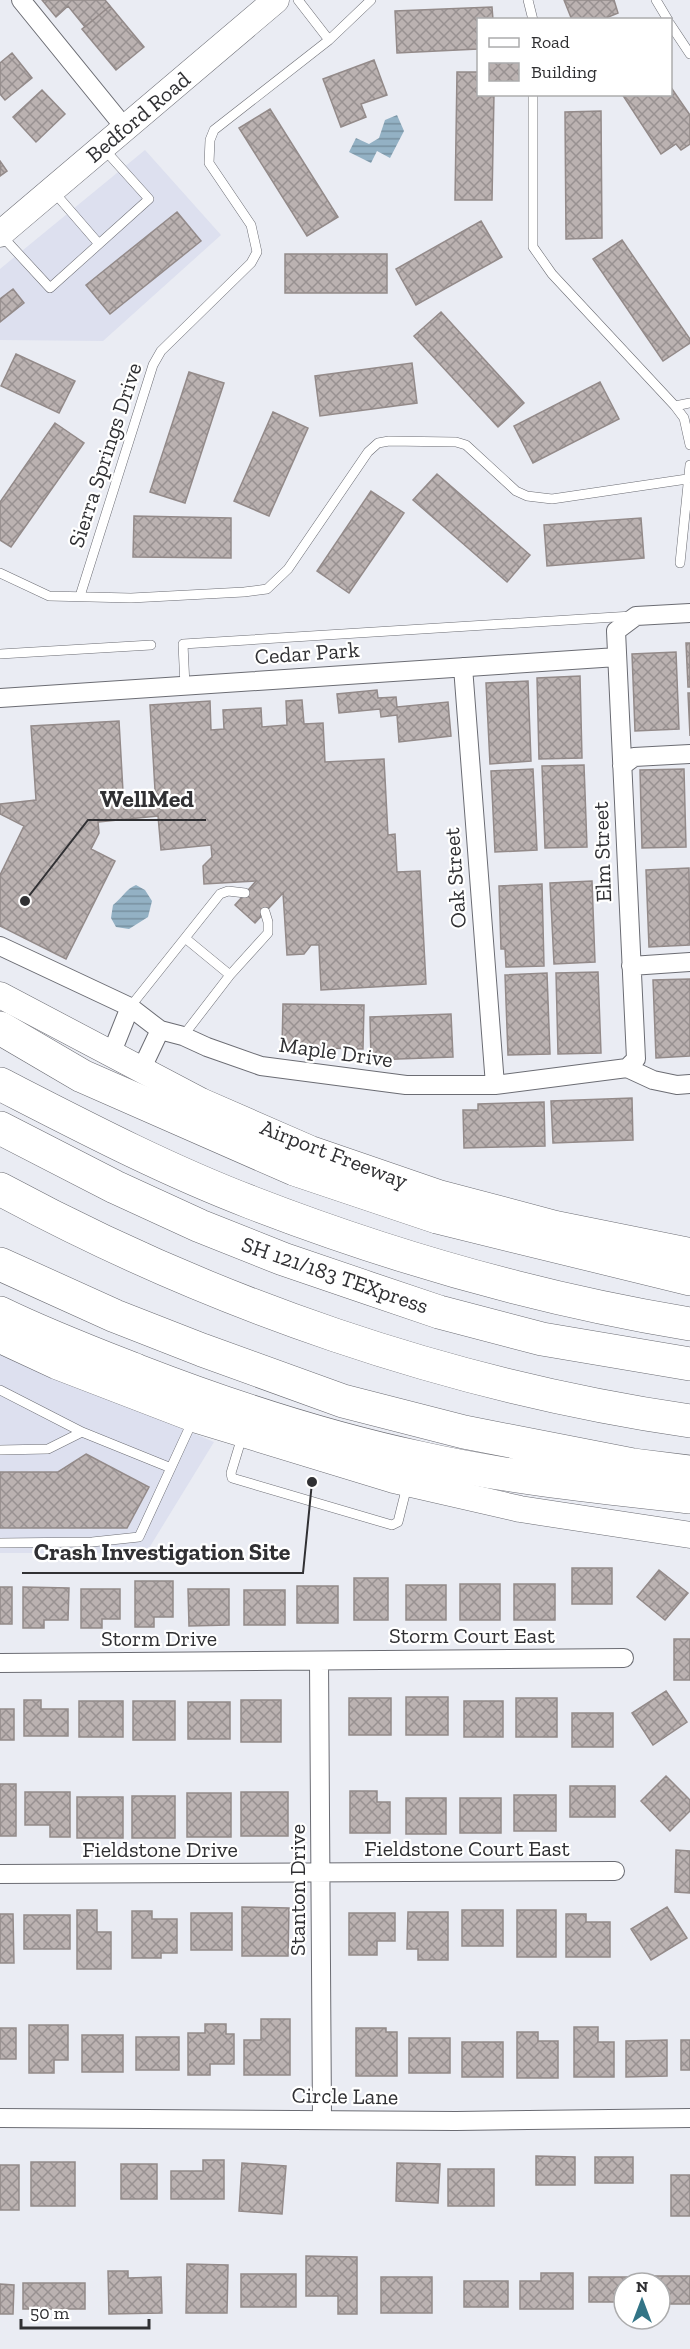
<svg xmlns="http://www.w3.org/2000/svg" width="690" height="2349" viewBox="0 0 690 2349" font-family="'Zilla Slab',serif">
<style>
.built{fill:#dde0ef}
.water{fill:url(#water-rules)}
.building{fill:url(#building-cross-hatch);stroke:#938a89;stroke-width:1.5}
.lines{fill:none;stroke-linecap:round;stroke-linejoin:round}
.service-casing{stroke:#6b6c73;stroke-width:10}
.minor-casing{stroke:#6b6c73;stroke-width:20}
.secondary-casing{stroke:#6b6c73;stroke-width:27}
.motorway-casing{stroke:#6b6c73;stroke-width:34}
.service{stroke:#fff;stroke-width:9}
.minor{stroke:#fff;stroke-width:18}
.secondary{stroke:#fff;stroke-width:26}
.motorway{stroke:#fff;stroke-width:33}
.labels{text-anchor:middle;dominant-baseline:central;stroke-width:4.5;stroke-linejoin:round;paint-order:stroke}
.street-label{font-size:22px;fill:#303033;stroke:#fff}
.leader{fill:none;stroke:#303033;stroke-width:2}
.callout-dot{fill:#303033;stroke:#fff;stroke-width:2}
.callout-label{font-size:24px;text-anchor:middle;font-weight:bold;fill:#303033;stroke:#fff;stroke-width:4.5;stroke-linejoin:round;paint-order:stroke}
</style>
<defs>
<pattern id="water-rules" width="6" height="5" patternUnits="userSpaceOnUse" patternTransform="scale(1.5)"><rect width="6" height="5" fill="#93b1c4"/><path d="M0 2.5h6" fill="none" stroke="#7890a0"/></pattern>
<pattern id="building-cross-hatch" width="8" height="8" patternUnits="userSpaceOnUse" patternTransform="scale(1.5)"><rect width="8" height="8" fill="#bbb2b1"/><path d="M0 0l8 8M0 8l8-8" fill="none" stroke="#989191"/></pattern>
</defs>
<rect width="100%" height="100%" fill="#eaecf3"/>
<path class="built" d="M145,150L221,235L103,341L0,340V269Z
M0,1351L214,1442L146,1553H0Z"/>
<path class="water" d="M397,115L404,131L390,158L377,151L371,163L349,152L356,138L369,144L379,138L385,120Z
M136,885L145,890L152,901L148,917L129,929L116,927L111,918L113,905C122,898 126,889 136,885Z"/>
<path class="building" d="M42,0H105L110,6L85,27L68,6L56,17Z
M564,0H614L618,13L601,20H572Z
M110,6L144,47L116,70L82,29Z
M492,7L493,20H478V49L397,53L395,11Z
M12,53L32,78L5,100L0,94V63Z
M374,60L387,95L361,104L366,117L341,127L323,79Z
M457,72H478V94H494L492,200H455Z
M670,86L690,115V144L681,150L676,144L661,154L622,94H670Z
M42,90L65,114L36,142L13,117Z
M270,109L338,217L307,236L239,128Z
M601,111L602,238L566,239L565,112Z
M0,161L7,171L0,176Z
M177,212L201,241L110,314L86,285Z
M481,221L502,257L416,305L396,269Z
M622,240L690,339V343L663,361L593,259Z
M285,254H387V293H285Z
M13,289L24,303L0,322V299Z
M441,312L524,403L498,427L414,336Z
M16,354L75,381L59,413L1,386Z
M412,363L417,403L320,416L315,376Z
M189,372L224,383L185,503L150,492Z
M600,382L619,419L533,463L514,426Z
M273,412L308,428L269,516L234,501Z
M55,423L84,443L11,547L0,540V502Z
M437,474L530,555L507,582L413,500Z
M371,491L404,513L349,593L317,571Z
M134,516L231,518V558L133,557Z
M641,518L644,558L547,566L544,525Z
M686,643H690V687H688Z
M676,652L679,729L635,731L632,654Z
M580,676L582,758L539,759L537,678Z
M528,681L531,761L490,764L486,683Z
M377,690L378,698L396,697L397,707L448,702L451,736L399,742L397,715L381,717L380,709L339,713L337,694Z
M688,693H690V736Z
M302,700L304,724L323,723L325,762L384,759L388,835L395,834L397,872L420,871L426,984L321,990L319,945H311L304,954L287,955L283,893L255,923L235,905L256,881L204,884L203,866L212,857L211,845L161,850L158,816L98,822L99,833L91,849L115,861L66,959L0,926V875L24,826L0,814V804L36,800L31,726L119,721L124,809L156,807L150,705L210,701L211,730L224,729L223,710L261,708L262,727L287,725L286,701Z
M584,765L587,847L545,848L542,766Z
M533,769L537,850L495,852L491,771Z
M684,769L686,847L642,848L640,770Z
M689,868L690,945L649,947L646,870Z
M592,881L595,962L554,964L550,883Z
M542,884L544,966L506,967L505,949H501L499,886Z
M598,972L601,1053L558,1054L556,973Z
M547,973L550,1054L508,1055L505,975Z
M690,979V1056L656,1058L653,980Z
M283,1004L364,1005L363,1049L282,1047Z
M451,1014L453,1057L371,1060L370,1017Z
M632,1098L633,1140L553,1143L551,1101Z
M544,1102L545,1146L464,1148L463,1110H478V1104Z
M86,1454L149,1487L127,1528H0V1472H58Z
M572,1568H612V1604H572Z
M659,1570L688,1593L665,1620L637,1597Z
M354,1578H388V1620H354Z
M135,1581H173V1617H154V1627H135Z
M460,1584H500V1620H460Z
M514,1584H555V1620H514Z
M406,1585H446V1620H406Z
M297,1586H338V1623H297Z
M0,1587H12V1624H0Z
M23,1587L69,1588L68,1620H44V1628H23Z
M81,1589H120V1619H102V1628H81Z
M188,1589H229V1625L189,1626Z
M244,1590H285V1625H244Z
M674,1639H690V1680H674Z
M666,1691L687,1722L653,1745L632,1713Z
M406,1697H448V1735H406Z
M349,1698H391V1735H349Z
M516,1698H557V1737H516Z
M24,1700H41V1709H68V1736H24Z
M241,1700H281V1742H241Z
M79,1701H123V1737H79Z
M133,1701H175V1740H133Z
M464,1701H503V1737H464Z
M188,1702H230V1739H188Z
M0,1709H14V1740H0Z
M572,1713H613V1747H572Z
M666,1776L690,1800V1811L670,1831L641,1801Z
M0,1784H16V1836H0Z
M570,1786H615V1817H570Z
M350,1791H377V1802H390V1833H350Z
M25,1792H70V1837H50V1825H25Z
M241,1792H288V1836H241Z
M187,1793H231V1837H187Z
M514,1795H556V1831H514Z
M132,1796H175V1838H132Z
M77,1797H123V1838H77Z
M406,1798H446V1834H406Z
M460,1798H501V1833H460Z
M676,1850L690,1851V1893L675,1892Z
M242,1907L289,1908L288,1956H242Z
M667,1907L687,1938L651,1960L631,1929Z
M77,1910H97V1932H111V1969H77Z
M462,1910H503V1946H462Z
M517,1910H556V1957H517Z
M132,1911H152V1919H177V1953H161V1958H132Z
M408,1912H448V1960H418V1949H407Z
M191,1913H232V1950H191Z
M349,1913H395V1941H377V1955H349Z
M0,1914H13L14,1963H0Z
M566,1914H586V1922H610V1957H566Z
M24,1915H70V1949H24Z
M261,2019H290V2075H244V2040H261Z
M205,2024H226V2034H234V2064H210V2075H188V2033H205Z
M29,2025H68V2060H54V2073H29Z
M574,2027H598V2042H614V2077H574Z
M0,2028H16V2059H0Z
M356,2028H386V2032H397V2076H356Z
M517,2032H538V2041H558V2078H517Z
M82,2035H123V2072H82Z
M136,2037H179V2070H136Z
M409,2038H450V2073H409Z
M667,2040V2076L626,2077V2041Z
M681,2040H690V2070H681Z
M462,2042H503V2077H462Z
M536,2156L575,2157V2185H536Z
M595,2157H633V2183H595Z
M203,2160H224V2199H171V2171H203Z
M31,2162H75V2206H31Z
M242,2163L286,2166L282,2214L239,2211Z
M397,2163L440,2164L438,2203L396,2201Z
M121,2164H157V2199H121Z
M0,2165H19V2210H0Z
M448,2169H494V2206H448Z
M671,2175H690V2216H671Z
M306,2256L357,2257V2314H338V2296H306Z
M187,2264L228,2265L227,2313H186Z
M108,2271H128V2278L161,2277L162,2313L109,2314Z
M541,2273H573V2309H520V2281H541Z
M241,2274H296V2307H241Z
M654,2276H690V2304H660V2283H654Z
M381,2277H432V2313H381Z
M589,2277H644V2283H624V2302H589Z
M464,2281H508V2307H464Z
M23,2283H85V2309H23Z
M0,2284L14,2285L13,2314H0Z"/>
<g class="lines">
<defs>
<path id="service" d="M298,0L329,40
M528,0L533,20
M656,0L668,20
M670,24L690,54
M533,94V247L552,274L675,406L684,418L690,445
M54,192L99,244
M2,236L50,288L149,199L104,149
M675,406L690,403
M680,563L690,465
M0,573L49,596L131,598L244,592L267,589L288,569L368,452L378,443L389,441L456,442L466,445L516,491L527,496L552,499L687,479
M80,596L153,365L161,351L251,263L257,252L251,225L209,163L210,140L214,130L329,40L371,0
M0,654L151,645
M185,686L183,644L632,616
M185,938L220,894L228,891L245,893
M230,975L268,933V922L265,912
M130,1007L185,938L230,975L183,1036
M0,1390L82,1432
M242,1437L231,1473L232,1478L392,1525L398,1522L407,1486
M0,1450L48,1449L82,1432L171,1468
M0,1543L92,1542L139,1537L193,1420"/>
<path id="minor" d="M21,0L125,128
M463,667L495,1085
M0,698L617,657
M622,766L634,757L690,754
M0,946L130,1007L160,1030L183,1036L207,1047L261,1066L406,1085H495L627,1068L653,1080L677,1085L690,1084
M631,966L690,962
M112,1052L130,1007
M142,1068L160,1030
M627,1068L636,1059L616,631L636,616L690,613
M319,1661L322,2119
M0,1663L624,1658
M0,1874L615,1871
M0,2118L456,2121L690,2118"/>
<path id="secondary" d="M0,234L276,0
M0,995L201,1101L311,1149L439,1193L556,1224L690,1251
M0,1340L56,1366L194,1419L394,1480L520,1509L690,1535"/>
<path id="motorway" d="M0,1028L82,1076L294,1169L437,1217L690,1279
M0,1084C82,1126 164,1169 250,1202C392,1257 539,1299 690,1324
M0,1128L115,1187L200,1226L283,1259L368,1288L439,1312L542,1339L690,1364
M0,1189C213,1304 450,1386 690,1421
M0,1264L115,1316L202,1350L343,1401L464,1432L633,1465L690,1472
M0,1313C45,1335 92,1353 138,1371C231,1407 323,1437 420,1458C509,1478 600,1487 690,1497"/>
</defs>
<use href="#service" class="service-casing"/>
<use href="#minor" class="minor-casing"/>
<use href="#secondary" class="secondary-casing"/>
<use href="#motorway" class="motorway-casing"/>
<use href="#service" class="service"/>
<use href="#minor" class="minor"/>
<use href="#secondary" class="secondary"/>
<use href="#motorway" class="motorway"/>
</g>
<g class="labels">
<g class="street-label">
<text transform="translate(138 117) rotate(-40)">Bedford Road</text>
<text transform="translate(105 455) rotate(-72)">Sierra Springs Drive</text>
<text transform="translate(307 653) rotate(-4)">Cedar Park</text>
<text transform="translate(602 852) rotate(-92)">Elm Street</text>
<text transform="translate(455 878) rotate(-94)">Oak Street</text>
<text transform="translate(336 1052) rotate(8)">Maple Drive</text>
<text transform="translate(334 1154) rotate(21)">Airport Freeway</text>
<text transform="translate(335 1275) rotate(19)">SH 121/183 TEXpress</text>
<text x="472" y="1635">Storm Court East</text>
<text x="159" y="1638">Storm Drive</text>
<text x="467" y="1848">Fieldstone Court East</text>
<text x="160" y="1849">Fieldstone Drive</text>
<text transform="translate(297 1890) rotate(-90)">Stanton Drive</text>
<text transform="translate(345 2096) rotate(1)">Circle Lane</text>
</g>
</g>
<path class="leader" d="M25 901L88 820H206M312 1482L303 1573H22"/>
<g class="callout-dot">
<circle cx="25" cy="901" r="6"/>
<circle cx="312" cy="1482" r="6"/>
</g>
<g class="callout-label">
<text x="147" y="807">WellMed</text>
<text x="162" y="1560">Crash Investigation Site</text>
</g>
<rect x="477" y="18" width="195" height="78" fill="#ffffff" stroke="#acacad" stroke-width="1.5"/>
<rect x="489" y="38" width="30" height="9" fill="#ffffff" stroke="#acacad" stroke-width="1.5"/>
<text x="531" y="48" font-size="18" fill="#303033">Road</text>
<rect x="489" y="63" width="30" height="18" fill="url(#building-cross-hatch)" stroke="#acacad" stroke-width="1.5"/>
<text x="531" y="78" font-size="18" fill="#303033">Building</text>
<g transform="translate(642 2301)"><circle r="28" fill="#ffffff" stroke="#acacad" stroke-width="1.5"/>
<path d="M0-4.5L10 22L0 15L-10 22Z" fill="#327486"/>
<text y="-9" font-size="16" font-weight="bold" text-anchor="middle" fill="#303033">N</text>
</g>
<path d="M21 2319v9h128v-9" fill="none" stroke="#303033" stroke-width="3"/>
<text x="30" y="2319" font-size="18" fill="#303033" stroke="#ffffff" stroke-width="4.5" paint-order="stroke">50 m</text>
</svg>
